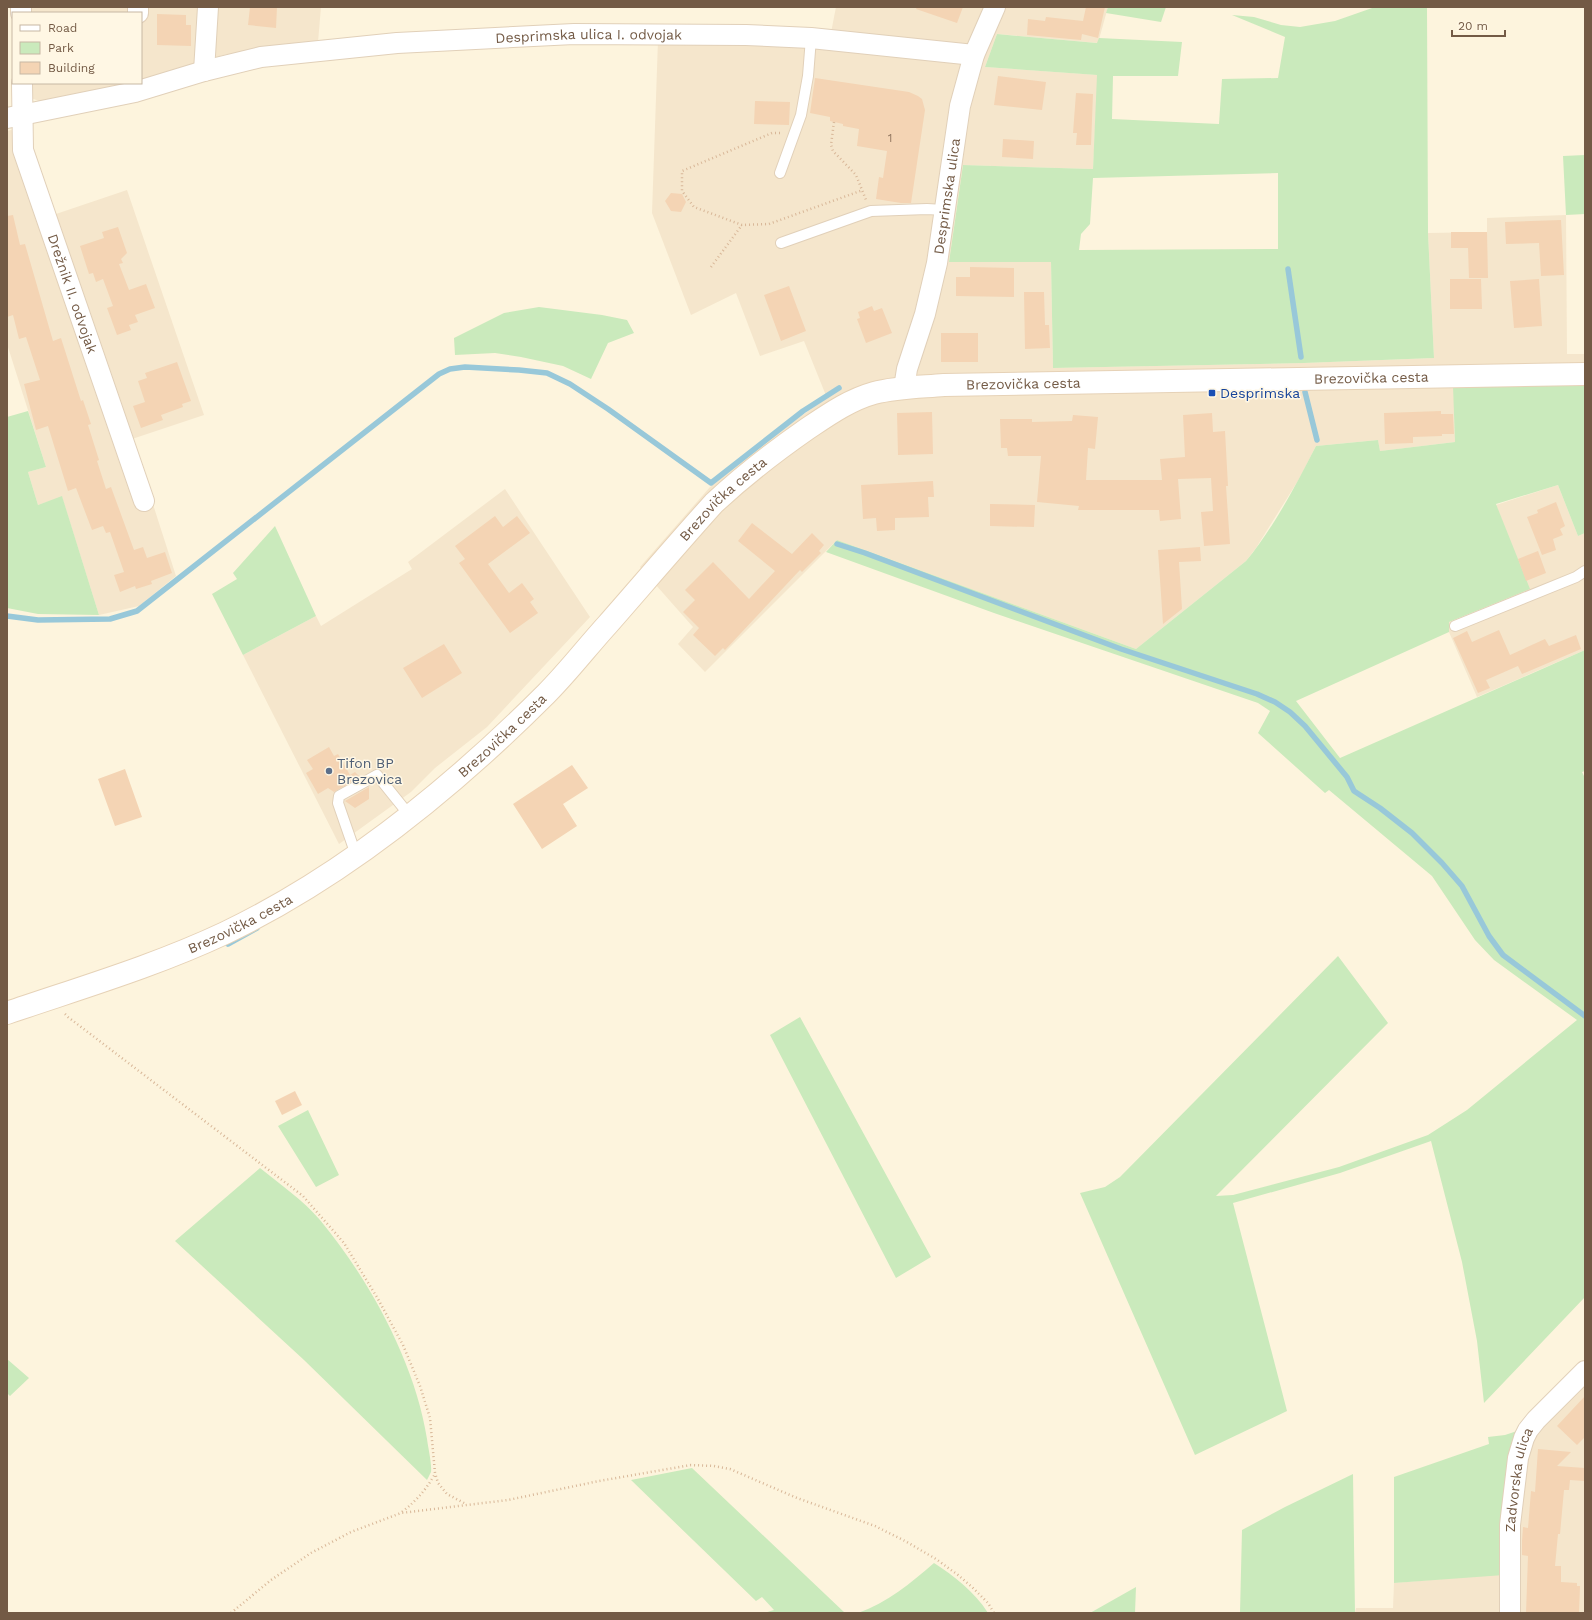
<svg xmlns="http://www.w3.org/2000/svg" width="1592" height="1620" viewBox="0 0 1592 1620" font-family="'Work Sans',sans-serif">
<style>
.residential{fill:#f5e6cc}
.green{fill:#caeabc;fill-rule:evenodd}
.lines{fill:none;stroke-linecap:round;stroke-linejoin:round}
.stream{stroke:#98c8d9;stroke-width:5.5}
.building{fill:#f4d4b4}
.lane-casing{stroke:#e1d0b9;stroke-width:12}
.street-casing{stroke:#e1d0b9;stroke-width:22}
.secondary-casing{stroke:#e6d2b7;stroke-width:24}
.path{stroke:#d8b798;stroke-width:2.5;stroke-dasharray:1 3;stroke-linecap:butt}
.lane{stroke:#fff;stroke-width:10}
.street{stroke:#fff;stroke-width:20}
.secondary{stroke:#fff;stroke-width:22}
.transit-dot{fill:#1a4fb4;stroke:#fff7e4;stroke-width:1.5}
.service-dot{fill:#5c6f8a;stroke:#fff7e4;stroke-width:1.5}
.labels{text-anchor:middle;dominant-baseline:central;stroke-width:3;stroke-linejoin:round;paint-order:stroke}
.number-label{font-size:12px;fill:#937861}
.street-label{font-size:14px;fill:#735a45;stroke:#fff7e4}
.transit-label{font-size:14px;fill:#164399;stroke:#fff7e4;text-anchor:start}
.service-label{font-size:14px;fill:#4e5e75;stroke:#fff7e4;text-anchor:start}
</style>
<rect width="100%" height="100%" fill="#fdf4dd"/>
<path class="residential" d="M31,7H321L318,42L275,46L223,55L141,80V13H31Z
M836,7H1108L1098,43L997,34L985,67L1098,75L1093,169L963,165L949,262H1051L1053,368L1304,363L1434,358L1428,233L1487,232V218L1566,215L1567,354H1585V385L1454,386L1455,442L1380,451L1378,440L1316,446L1299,479L1256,548L1246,561L1136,649L837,540L705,672L678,644L693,627L640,567L710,487L748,456L794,421L827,398L804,341L760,356L736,293L691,315L652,213L658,40L828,48Z
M31,83H130L42,102L31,98Z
M11,130L30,137L56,214L127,190L204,415L132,439L176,576L139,606L99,615L62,497L38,505L28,472L46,467L7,344V131Z
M1558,485L1578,536L1585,533V650L1477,697L1449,632V622L1529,589L1496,505Z
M505,489L590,617L487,727L435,768L411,792L339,844L243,655L316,616L321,626L412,569L408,562Z
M1585,1360V1613H1355L1356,1608H1393L1394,1583L1503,1574L1528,1419Z"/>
<path class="green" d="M1108,7H1166L1161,22L1106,13Z
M1375,7H1427L1428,233L1434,358L1304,363L1053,368L1051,262H949L963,165L1093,169L1097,75L985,67L997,34L1097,43L1099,38L1182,42L1178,76H1113L1112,119L1219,124L1222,79L1278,78L1285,37L1232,15L1254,17L1281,25L1300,27L1335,21ZM1278,173V249L1079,250L1081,234L1090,224L1093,178Z
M1585,155V214L1566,215L1563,156Z
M539,307L602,315L627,320L634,333L608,343L591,379L563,366L521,357L495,353L455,355L454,338L504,313Z
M1585,385V533L1578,536L1558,485L1496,504L1530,589L1449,622V632L1296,701L1340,758L1585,650V771L1582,772L1585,778V1297L1484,1403L1477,1341L1462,1262L1431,1141L1340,1173L1233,1203L1287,1411L1195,1455L1080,1193L1105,1187L1120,1177L1338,956L1388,1023L1216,1196L1233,1195L1339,1167L1428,1135L1467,1110L1577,1020L1494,960L1475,940L1432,876L1329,790L1325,793L1258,733L1270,711L1258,703L994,613L826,552L837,540L1136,649L1246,561C1273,529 1297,483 1316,446L1378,440L1380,451L1455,442L1453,386Z
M28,411L46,467L28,472L38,505L62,496L99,615L38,614L7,608V417Z
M275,526L316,616L243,655L212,594L237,579L233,573Z
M800,1017L931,1257L896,1278L770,1035Z
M308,1110L339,1175L316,1187L278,1126Z
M260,1168C281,1185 303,1200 320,1220C369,1279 415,1362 427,1439C428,1447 432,1464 431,1472C430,1474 428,1478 427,1480L304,1360L175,1241Z
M7,1359L29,1378L10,1396L7,1393Z
M1520,1430L1504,1575L1394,1583V1477L1489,1444L1488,1437L1505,1435Z
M692,1468L845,1613H764L774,1610L762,1597L756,1601L631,1480Z
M1353,1474L1355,1613H1240L1242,1530L1285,1507Z
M934,1563C954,1576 975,1592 988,1613H858C887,1603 911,1583 934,1563Z
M1136,1587L1135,1613H1090Z"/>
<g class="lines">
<path class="stream" d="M1288,269L1301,357
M1305,392L1317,440
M837,544L865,553L1121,649L1257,694L1275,702L1290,712L1305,726L1347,777L1354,791L1380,808L1412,833L1442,863L1462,886L1489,936L1503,955L1585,1016
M7,616L38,620L110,619L137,611L439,374L450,369L465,367L519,370L547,373L570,384L608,409L711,483L803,411L839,388
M228,944L257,928"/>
</g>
<path class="building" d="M250,7H277L276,28L248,25Z
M917,7H963L957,23L916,9Z
M1086,7H1105L1098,38L1082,34L1081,40L1027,35L1028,19L1045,21L1046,17L1083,21Z
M157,14L186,15V25H191V46L157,45Z
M998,76L1046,82L1042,110L994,105Z
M815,78L909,92L918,96L922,99L925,110L911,203H901L876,199L879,177L883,178L887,151L857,146L859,129L843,126V124L830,121V117L810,113Z
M1076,93L1093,94L1091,145H1076L1077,133H1073Z
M755,101L790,102L789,125L754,124Z
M1003,139L1034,141L1033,159L1002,157Z
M671,193L682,194L686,202L681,212L671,211L665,201Z
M13,215L20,245L25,244L53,341L61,338L81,401L83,400L91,424L88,425L99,460L97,461L106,489L111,487L134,550L143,547L147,558L165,552L172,573L151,581L152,584L136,589L135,586L120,592L114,575L124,572L110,532L106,533L103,526L92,530L76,488L68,491L48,426L36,430L24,384L40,380L26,337L19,339L13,315L7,317V216Z
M1561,220L1564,275L1541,276L1539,243L1506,244L1505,222Z
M118,227L127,253L121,259L123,263L119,264L129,290L146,284L155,308L135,315L138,322L129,325L131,330L117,335L107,308L113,306L103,279L96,282L93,273L89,274L80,246L104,238L102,232Z
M1451,232H1487L1488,278H1469L1468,248H1451Z
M970,267L1014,268V297L956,296V277H970Z
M1450,279H1481L1482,309H1450Z
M1539,279L1542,326L1514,328L1510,281Z
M789,286L806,331L781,341L764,295Z
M1024,292H1044L1045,325H1049L1050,348L1025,349Z
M872,306L874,311L882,308L892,333L866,343L857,319L860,318L858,312Z
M941,333H978V362H941Z
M177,362L191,401L182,404L183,407L161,415L163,420L141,428L133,406L145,402L138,381L147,378L145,373Z
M1441,411V414H1453L1454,434H1442V436L1413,437V443L1385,444L1384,413Z
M932,412L933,454L898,455L897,413Z
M1212,413L1213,432L1225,431L1228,486H1226L1230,544L1204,546L1201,512L1213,511L1211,478L1178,479L1181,519L1160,521L1159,510H1078L1079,506L1037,502L1041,456H1008L1007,448H1001L1000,419H1032V422L1072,421L1073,415L1098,417L1095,449L1088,448L1086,480H1162L1160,459L1185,457L1183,415Z
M933,481L934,497H928L929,517L895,518V530L877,531L876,518L863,519L861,485Z
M1556,502L1565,526L1560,529L1563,535L1553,539L1556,550L1542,555L1527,517L1538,513L1537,510Z
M990,504L1035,505L1034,527L990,526Z
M495,516L503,527L517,516L530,533L488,564L509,593L522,583L534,599L530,602L538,613L510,633L459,563L465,559L455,546Z
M752,523L792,554L812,533L824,545L819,551L821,553L802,572L800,570L725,650L723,648L715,656L693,635L699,628L683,612L695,600L685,590L713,562L749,599L775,571L738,541Z
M1200,547L1201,561L1179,562L1182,609L1163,624L1158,550Z
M1538,551L1546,573L1526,581L1518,559Z
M1499,630L1510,655L1545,639L1549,646L1576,635L1581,649L1522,674L1518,666L1486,680L1490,688L1478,693L1453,638L1467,631L1472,642Z
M444,644L462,673L422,698L403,668Z
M329,747L334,756L338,754L350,775L355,772L360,777L334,792L328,788L318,794L306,773L313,769L307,760Z
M572,765L588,788L563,804L577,826L542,849L513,804Z
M125,769L142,817L115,826L98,779Z
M369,787V799L355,808L345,801Z
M295,1091L302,1105L282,1115L275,1101Z
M1585,1396V1437L1577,1445L1557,1426Z
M1538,1449L1571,1452L1557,1466L1585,1468V1481L1570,1480L1569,1490H1564L1560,1534H1558L1555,1566H1561V1582L1577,1583V1586H1580L1579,1613H1526L1528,1556L1522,1555V1541L1523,1527L1528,1528L1531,1491L1535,1492Z"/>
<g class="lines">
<defs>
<path id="lane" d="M780,173L801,115L808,76L811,38
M781,243L871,211L927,209L944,210
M1455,626L1576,577L1585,571
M356,855L338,803L339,796L377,775L410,816"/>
<g id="street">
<path d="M21,7V13"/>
<path d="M138,13V7"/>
<path d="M204,71L208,7"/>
<path id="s1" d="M22,83L23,150L144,501"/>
<path id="s2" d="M7,118L135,92L204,71L261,57L397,43L574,34L746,35L811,38L974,55"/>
<path id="s3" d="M904,388L907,369L925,314L937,263L960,106L974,55L995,7"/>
<path id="s4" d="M1510,1613V1525L1518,1458L1524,1438L1528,1430L1536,1420L1585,1371"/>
</g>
<g id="secondary">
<path id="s5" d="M7,1013C80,988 155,966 225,933C346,875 452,788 546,694C568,672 587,647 608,624C643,584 678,543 714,503C743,476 774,452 807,429C828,415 849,400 874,393C897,387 921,387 944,385L1585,374"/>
</g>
</defs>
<use href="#lane" class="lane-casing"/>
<use href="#street" class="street-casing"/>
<use href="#secondary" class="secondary-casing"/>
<path class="path" d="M834,122L831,145L833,151L856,175L866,200
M780,133H772L682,171V191L694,207L742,225L769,224L863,190
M711,267L742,225
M65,1014L68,1017L303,1196L344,1243L378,1299L403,1345L420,1386L430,1418L435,1473L438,1483L447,1494L466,1504
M402,1512C417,1500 425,1491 435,1474
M231,1613L271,1580L311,1553L351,1532L401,1513L508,1500L599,1481L691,1465L714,1466L730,1469L797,1498L875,1526L905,1541L936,1559L958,1575L972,1587L988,1603L994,1613"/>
<use href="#lane" class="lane"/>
<use href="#street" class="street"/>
<use href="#secondary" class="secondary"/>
</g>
<rect class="transit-dot" x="1208" y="389" width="8" height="8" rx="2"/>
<circle class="service-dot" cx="329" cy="771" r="4"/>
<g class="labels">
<g class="number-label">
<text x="890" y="138">1</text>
</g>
<g class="street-label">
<text stroke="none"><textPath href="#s2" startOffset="590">Desprimska ulica I. odvojak</textPath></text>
<text stroke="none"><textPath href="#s3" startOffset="197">Desprimska ulica</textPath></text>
<text stroke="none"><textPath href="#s1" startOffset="219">Drežnik II. odvojak</textPath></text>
<text stroke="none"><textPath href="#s5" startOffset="1582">Brezovička cesta</textPath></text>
<text stroke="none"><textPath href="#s5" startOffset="1234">Brezovička cesta</textPath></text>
<text stroke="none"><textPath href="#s5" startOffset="898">Brezovička cesta</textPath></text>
<text stroke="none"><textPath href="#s5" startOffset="574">Brezovička cesta</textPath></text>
<text stroke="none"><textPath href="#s5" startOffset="250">Brezovička cesta</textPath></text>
<text stroke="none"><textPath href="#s4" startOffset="134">Zadvorska ulica</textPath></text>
</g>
<g class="transit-label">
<text x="1220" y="393">Desprimska</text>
</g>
<g class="service-label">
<text x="337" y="763">Tifon BP<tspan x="337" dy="16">Brezovica</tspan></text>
</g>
</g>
<rect width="1592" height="1620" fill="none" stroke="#735a45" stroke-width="16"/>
<rect x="12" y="12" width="130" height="72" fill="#fff7e4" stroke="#c7b8a4"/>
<rect x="20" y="25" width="20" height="6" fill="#ffffff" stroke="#c7b8a4"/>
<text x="48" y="32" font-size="12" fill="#735a45">Road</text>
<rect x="20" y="42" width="20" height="12" fill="#caeabc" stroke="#c7b8a4"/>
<text x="48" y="52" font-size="12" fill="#735a45">Park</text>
<rect x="20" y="62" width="20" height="12" fill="#f4d4b4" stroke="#c7b8a4"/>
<text x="48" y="72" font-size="12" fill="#735a45">Building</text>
<path d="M1452 30v6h53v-6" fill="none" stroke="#735a45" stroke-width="2"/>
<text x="1458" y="30" font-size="12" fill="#735a45" stroke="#fff7e4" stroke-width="3" paint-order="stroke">20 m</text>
</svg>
